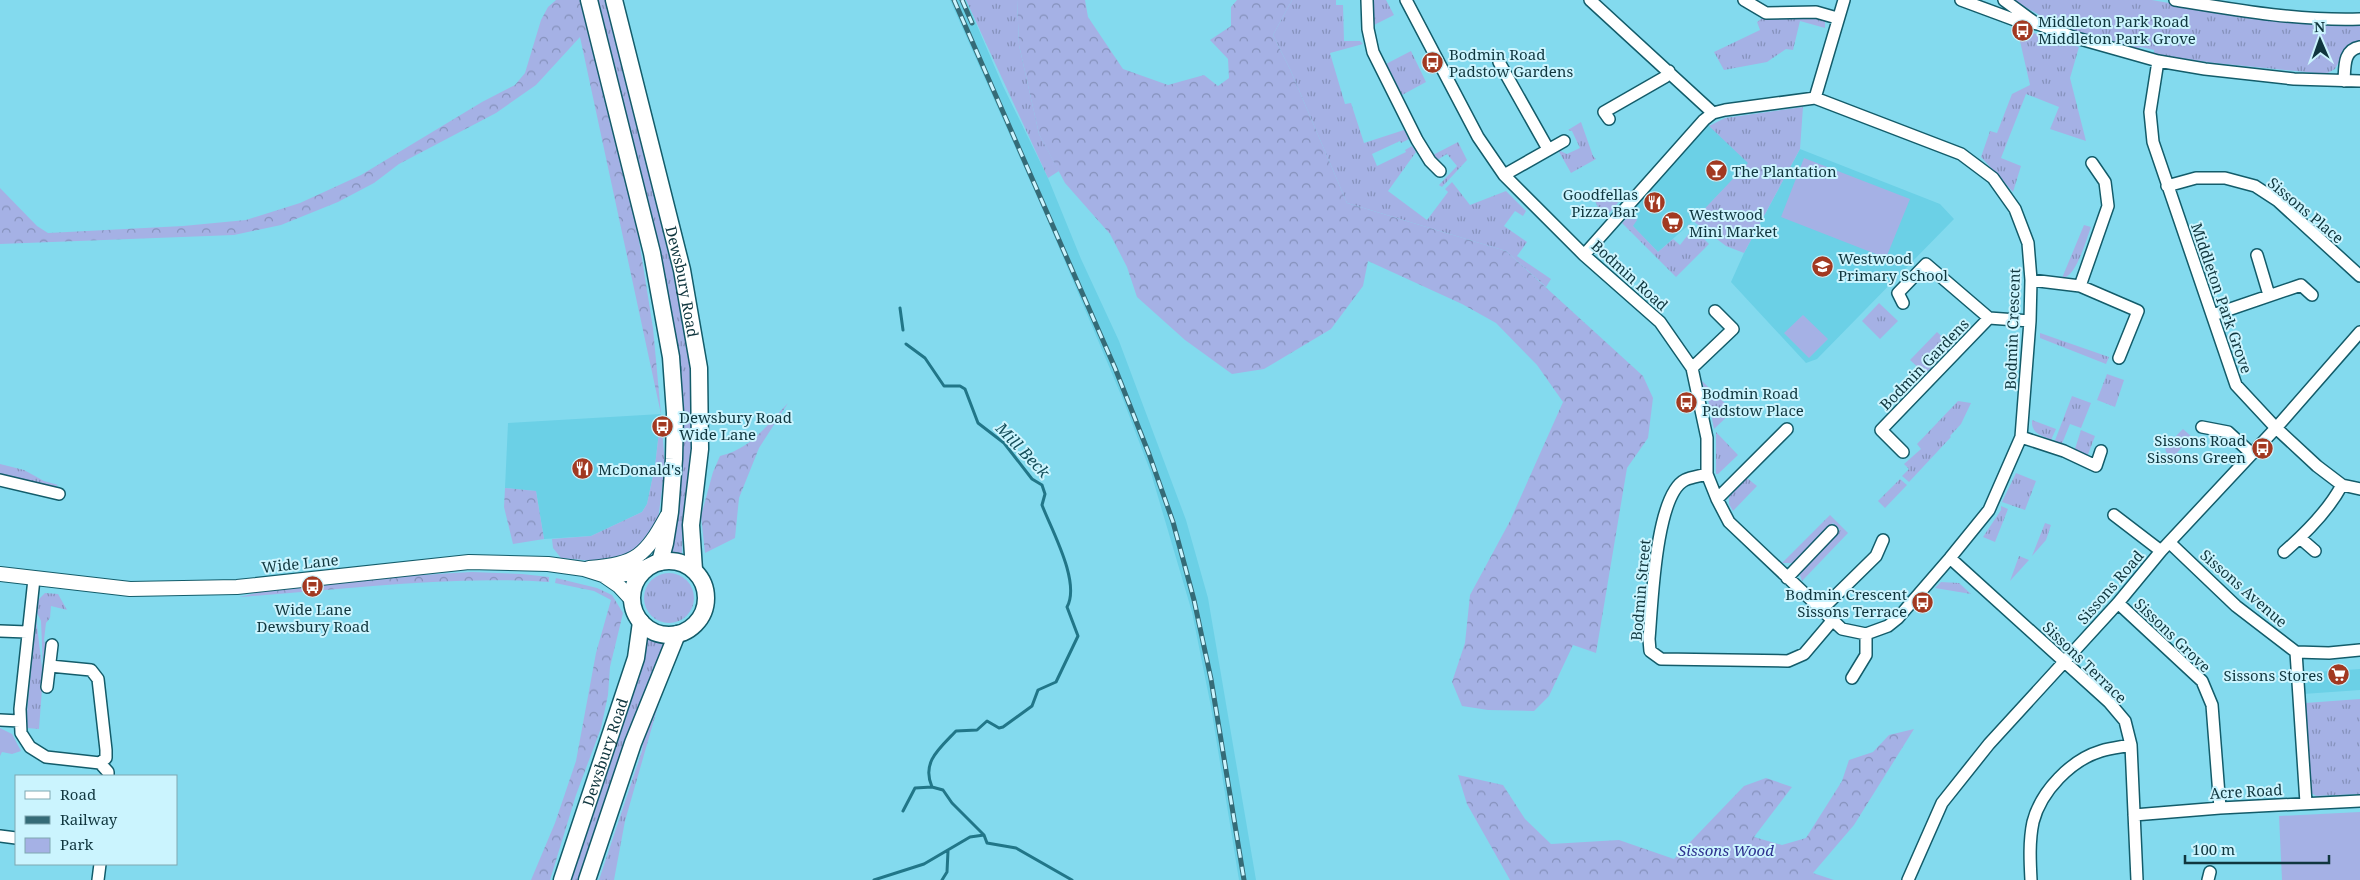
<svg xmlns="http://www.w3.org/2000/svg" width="2360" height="880" viewBox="0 0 2360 880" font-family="'Noto Serif',serif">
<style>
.built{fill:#6bd0e6}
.grass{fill:url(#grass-tufts)}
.forest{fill:url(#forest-crowns)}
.green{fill:#a5b1e5}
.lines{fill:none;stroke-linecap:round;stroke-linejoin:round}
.stream{stroke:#217688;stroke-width:3}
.minor-casing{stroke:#135c6a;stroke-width:14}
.major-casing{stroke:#135c6a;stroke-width:16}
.highway-casing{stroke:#135c6a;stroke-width:19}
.minor{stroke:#fff;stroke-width:11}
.major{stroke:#fff;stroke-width:14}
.highway{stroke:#fff;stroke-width:16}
.rail-casing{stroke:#356b77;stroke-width:5}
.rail{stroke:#cbf4fe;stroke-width:3;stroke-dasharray:9;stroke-linecap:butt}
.labels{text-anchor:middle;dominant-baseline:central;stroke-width:4;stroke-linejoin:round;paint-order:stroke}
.poi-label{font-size:15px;fill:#10363e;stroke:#cbf4fe;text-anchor:start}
.street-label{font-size:15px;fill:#10363e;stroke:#cbf4fe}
.park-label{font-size:15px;font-style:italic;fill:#2d318f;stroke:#cbf4fe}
.water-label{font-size:16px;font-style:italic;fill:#164f5b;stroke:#cbf4fe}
</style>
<defs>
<pattern id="grass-tufts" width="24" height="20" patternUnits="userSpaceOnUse" patternTransform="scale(1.25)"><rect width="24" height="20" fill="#a5b1e5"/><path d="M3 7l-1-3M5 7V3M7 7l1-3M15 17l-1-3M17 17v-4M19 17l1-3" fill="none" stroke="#8591bb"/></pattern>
<pattern id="forest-crowns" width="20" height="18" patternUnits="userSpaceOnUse" patternTransform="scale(1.25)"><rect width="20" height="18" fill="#a5b1e5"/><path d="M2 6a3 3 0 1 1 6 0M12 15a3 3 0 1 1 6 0" fill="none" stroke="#8591bb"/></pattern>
</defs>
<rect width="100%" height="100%" fill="#83daee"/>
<path class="built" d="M950,0H966L1003,86L1048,178L1081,259L1119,341L1186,520L1208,598L1256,880H1239L1211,707L1192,612L1151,473L1124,402L1049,224Z
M1704,120L1749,163L1693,221L1658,252L1620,213Z
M1800,149L1940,204L1954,219L1817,359L1806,363L1731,282L1744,253Z
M661,414L655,466L647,504L642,512L591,536L544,539L536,491L505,488L508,423Z
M2360,669V690L2303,694L2302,673Z"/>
<path class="grass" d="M597,0H611L683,292L693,379V434L683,519L682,554L672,553L679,496L682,433Z
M966,0H1017L1019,45L1039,134L1059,171L1048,178Z
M1292,0H1336V5H1343L1344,41H1360L1363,44L1330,53L1345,104L1351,103L1364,143L1404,130L1409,139L1401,143L1400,141L1372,154L1377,166L1406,152L1405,150L1412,146L1416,152L1388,191L1427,220L1448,192L1445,189L1452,182L1470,205L1506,191L1526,211L1523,216L1515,211L1504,226L1527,242L1517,256L1551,279L1546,287L1506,251L1347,203L1290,69L1273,35Z
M1374,0H1386L1394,15L1374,25Z
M2013,0H2152L2219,12L2360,23V41L2349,44L2335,69L2326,74L2214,63L2154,54V50L2141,47L2135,49L2078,32L2048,20Z
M1817,16L1825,21V28L1800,21L1793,50L1786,49L1767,62L1724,70L1714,52L1760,30L1757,22L1764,17L1788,19Z
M2017,28L2079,47L2070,78L2086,141L2050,129L2059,107L2026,94L2001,158L2021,166L2013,192L1981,157L1990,131L1997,133L2012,94L2030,85Z
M1411,51L1426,82L1402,95L1386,64Z
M1803,107L1800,149L1744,253L1726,246L1693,221L1748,163L1709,126L1725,118Z
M1581,122L1593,156L1596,159L1571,173L1558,150L1567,154L1580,148L1572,131L1568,130Z
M1458,142L1467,160L1442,187L1439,185L1457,166L1447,154L1437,160L1433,155Z
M1617,186L1622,198L1604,219L1594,199Z
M1628,217L1636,218L1637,220L1633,226L1658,252L1673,239L1680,245L1691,231L1687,227L1689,224L1709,244L1676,277L1622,223Z
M2084,225L2091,227C2086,240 2076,278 2062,278Z
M1879,303L1898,321L1880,339L1862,321Z
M1937,332L1952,346L1925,374L1910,360Z
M2040,333L2109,357L2106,364L2040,338Z
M2107,374L2124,380L2115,407L2097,400Z
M1701,380L1733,411L1714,429L1708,399Z
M2072,396L2091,403L2081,428L2070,424L2061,446L2054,443Z
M1958,401L1971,403L1961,424L1950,436L1951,437L1909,482L1902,476L1909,469L1904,464L1921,449L1917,444Z
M661,414L665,466L658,520L654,531L637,550L605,562L561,558L553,548L552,539L591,536L642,512L647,504L655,466Z
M2032,420L2056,429L2051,440C2041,435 2031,434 2032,420Z
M2183,429L2192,437L2172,458L2166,452L2165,447Z
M2081,430L2095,436L2087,457L2074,452Z
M1716,432L1738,455L1718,474H1716Z
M0,464L24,470L44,481L58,485L53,488L0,475Z
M2016,473L2036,481L2025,510L2002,502Z
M1747,478L1757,486L1733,511L1729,504V497Z
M1900,479L1907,485L1885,508L1878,501Z
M2001,506L2008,509L1995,542L1983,537L2001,510Z
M1830,515L1848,533L1802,581L1799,572L1840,530L1833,523L1793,563H1782Z
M2045,523L2051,525L2046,540L2032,556Z
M2019,556L2029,560L2010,581Z
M644 598a25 25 0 1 1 50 0a25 25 0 1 1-50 0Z
M1941,582L1959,583L1971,594L1935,588Z
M45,593L58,594L67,610L51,606L50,618L46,623L44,640L46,646L43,669L41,621L37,613L38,600Z
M36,617L43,676L39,729L27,728L26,722Z
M647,638L666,644L658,658L647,688L581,880H568L603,773L645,657Z
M660,699L625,821L614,880H599L642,751C645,734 646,709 660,699Z
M2360,699V794L2316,796L2310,792L2305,703Z"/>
<path class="forest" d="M556,0H580L583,7L638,234L653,328L661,414L580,37L536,85L496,113L399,164L374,183L338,202L281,225L234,235L0,244V188L37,226L48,233L183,226L246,220L300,203L361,175L482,102L515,85L525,73L541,20L548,7Z
M1017,0H1085L1088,17L1123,69L1168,85L1204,75L1218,86L1229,78L1228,59L1210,40L1231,26V7L1237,0H1292L1273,35L1290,69L1347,203L1506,251L1643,376L1653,398L1648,438L1627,468L1596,653L1573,645L1549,696L1534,711L1488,710L1462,706L1452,682L1465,643L1470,595L1510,521L1563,402L1537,365L1496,323L1462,304L1368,261L1363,286L1331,329L1264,369L1232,374L1185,340L1137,297L1127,267L1110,234L1065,183L1039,134L1019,45Z
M788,403L759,448L739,498L735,538L705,553L701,516L713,472L720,456C751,449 766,426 788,403Z
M505,488L536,491L544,539L513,544L504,507Z
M472,572L522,574L549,577V582C445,575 342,590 239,597C314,578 395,577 472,572Z
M556,578L597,588L612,595L623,613L610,667L608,695L601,728L576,795L550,880H531L555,823L576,761L596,653L611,600L594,591L555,583Z
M1914,729L1854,825L1813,873L1834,880H1510L1467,804L1458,775L1503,785L1525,819L1551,844L1619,840L1674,859L1744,786L1766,778L1792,787L1754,837L1782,845L1806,838L1842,781L1849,760L1873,752L1889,735Z"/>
<path class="green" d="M1804,158L1910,199L1886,258L1781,217Z
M1803,315L1828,339L1809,358L1784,333Z
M0,728L12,734L21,751L12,754L2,752L0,756Z
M2360,812V880H2282L2279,816Z"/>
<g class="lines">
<path class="stream" d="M900,308L903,330
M906,344L925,358L944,386H960L965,389L978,423L1004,443L1032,479L1042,485L1045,494L1042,505C1051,529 1081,582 1067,607L1078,636L1056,682L1038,690L1032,706L1003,727L999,728L987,721L977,730L956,731C940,748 921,762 932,787L943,790L952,803L984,835L987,843L1016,848L1072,880
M903,811L915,788L932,787
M874,880L924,864L970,837L984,835
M942,880L947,872L948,851"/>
<defs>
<path id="minor" d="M1367,0L1368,29L1373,52L1417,140L1430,161L1440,171
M1406,0L1478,137L1504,175L1584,255L1660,322L1692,368L1707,438V474L1717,499L1729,522L1842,629L1866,634L1888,626L1898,618L1950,558L1989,510L2021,437L2030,321L2031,280L2028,243L2015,209L1993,178L1961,154L1815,98L1725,110L1713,113L1704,120L1584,255
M1590,0L1713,113
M1744,0L1766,13L1816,12L1837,18
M1961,0L2015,20L2038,24L2073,37L2158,61L2205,69L2294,79L2360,81
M2004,0L2034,22
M2175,0C2236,10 2298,21 2360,19
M2158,61L2150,112L2153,142L2236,385L2276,428L2317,466L2342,485L2360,489
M1499,62L1548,149
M2344,81C2345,67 2343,50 2360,47
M1815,98L1844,0
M1609,119L1604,112L1665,77L1669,71
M1504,175L1564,141
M2167,186L2196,178H2225L2255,186L2278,201L2360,276
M2257,255L2269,295
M2031,280L2080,286L2138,311L2119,358
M2080,286L2108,206L2105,182L2092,163
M1903,303L1898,293L1926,264L1989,318L2030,321
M2213,315L2301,285L2312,295
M1692,368L1733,329L1715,311
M2202,427L2228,432L2252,454
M2021,437L2064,451L2096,466L2101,451
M1903,452L1881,430L1989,318
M1707,474C1700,476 1691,477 1685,480C1655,495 1652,607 1649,639L1650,651L1661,659L1788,661L1804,654L1832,621
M0,480L59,494
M1717,499L1787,429
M2114,515L2161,551
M2300,538L2315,551
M2170,543L2236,606L2296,652L2329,653L2360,650
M2284,552C2306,533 2328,511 2342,485
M1950,558L2109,702L2125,721L2131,745L2137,880
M1787,578L1832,531
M34,579L20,709L21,733L30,747L46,757L100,763
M2118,603L2202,681L2212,705L2220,808
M1821,610L1876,556L1883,540
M0,631L27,632
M2296,652L2306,803
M50,666L91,670L98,679L106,750V758L100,763
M1852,678L1866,655V634
M47,687L52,645
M0,720L20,721
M100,763L108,772V776
M2134,815L2220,808L2360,801
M0,836L16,838
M98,880L100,864
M1908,880L1942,803L1989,744L2118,603L2161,551L2276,428L2360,332
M2031,880C2030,861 2029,841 2033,822C2041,791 2071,760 2101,751C2111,748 2121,747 2131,745
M2208,880L2210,872"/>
<path id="major" d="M589,568C637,564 645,556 667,516
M0,574L130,589L237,587L469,562L548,564L584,569L603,575L619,586L632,600
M603,575L628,574L651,565"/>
<g id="highway">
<path d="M589,0L652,253L671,357L675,413L674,459L670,512L665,543L660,562"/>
<path id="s1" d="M614,0L682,270L699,368L700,449L691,525L694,570"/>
<circle cx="669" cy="598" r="37"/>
<path id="s2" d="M562,880L636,658L641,622"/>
<path d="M587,880L633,743L677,634"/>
</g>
</defs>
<use href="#minor" class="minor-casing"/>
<use href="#major" class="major-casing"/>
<use href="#highway" class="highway-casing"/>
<use href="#minor" class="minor"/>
<use href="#major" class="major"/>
<use href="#highway" class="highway"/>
<defs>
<path id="rail" d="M954,0L1115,368L1149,454L1173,522L1194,600L1211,679L1244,880
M962,0L972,23"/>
</defs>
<use href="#rail" class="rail-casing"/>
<use href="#rail" class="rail"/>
</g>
<defs>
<symbol id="bus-disc" viewBox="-11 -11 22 22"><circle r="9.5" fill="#a23921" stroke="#cbf4fe"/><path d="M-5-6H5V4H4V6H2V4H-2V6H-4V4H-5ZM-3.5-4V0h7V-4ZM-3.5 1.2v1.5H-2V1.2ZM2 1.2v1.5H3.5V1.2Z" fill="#fff"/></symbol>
<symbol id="bar-disc" viewBox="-11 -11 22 22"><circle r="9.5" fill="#a23921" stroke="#cbf4fe"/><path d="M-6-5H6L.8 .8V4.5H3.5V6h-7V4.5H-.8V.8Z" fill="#fff"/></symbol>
<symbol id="restaurant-disc" viewBox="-11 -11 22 22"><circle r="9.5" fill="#a23921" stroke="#cbf4fe"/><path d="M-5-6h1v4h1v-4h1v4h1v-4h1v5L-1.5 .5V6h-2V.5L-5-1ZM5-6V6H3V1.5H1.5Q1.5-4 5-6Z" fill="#fff"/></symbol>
<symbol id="supermarket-disc" viewBox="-11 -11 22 22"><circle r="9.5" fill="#a23921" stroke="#cbf4fe"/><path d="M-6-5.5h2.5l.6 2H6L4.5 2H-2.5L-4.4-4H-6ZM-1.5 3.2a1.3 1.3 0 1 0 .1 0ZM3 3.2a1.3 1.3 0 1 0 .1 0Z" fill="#fff"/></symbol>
<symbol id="school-disc" viewBox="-11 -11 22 22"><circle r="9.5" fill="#a23921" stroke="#cbf4fe"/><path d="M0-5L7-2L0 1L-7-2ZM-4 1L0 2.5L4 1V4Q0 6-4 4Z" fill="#fff"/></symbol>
</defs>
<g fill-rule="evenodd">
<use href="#bus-disc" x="2010" y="18" width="25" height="25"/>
<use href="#bus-disc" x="1420" y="50" width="25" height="25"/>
<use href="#bar-disc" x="1704" y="158" width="25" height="25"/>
<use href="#restaurant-disc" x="1642" y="190" width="25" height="25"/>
<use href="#supermarket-disc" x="1660" y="210" width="25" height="25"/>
<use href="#school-disc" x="1810" y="254" width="25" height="25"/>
<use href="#bus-disc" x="1674" y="390" width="25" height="25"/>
<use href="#bus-disc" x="650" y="414" width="25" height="25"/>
<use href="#bus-disc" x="2250" y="436" width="25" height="25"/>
<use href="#restaurant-disc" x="570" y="456" width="25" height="25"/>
<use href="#bus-disc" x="300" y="574" width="25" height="25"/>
<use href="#bus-disc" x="1910" y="590" width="25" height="25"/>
<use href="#supermarket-disc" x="2326" y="662" width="25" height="25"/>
</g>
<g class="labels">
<g class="poi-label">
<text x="2038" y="21">Middleton Park Road<tspan x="2038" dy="17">Middleton Park Grove</tspan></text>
<text x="1449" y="54">Bodmin Road<tspan x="1449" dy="17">Padstow Gardens</tspan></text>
<text x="1732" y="171">The Plantation</text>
<text x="1638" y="194" text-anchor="end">Goodfellas<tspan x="1638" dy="17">Pizza Bar</tspan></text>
<text x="1689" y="214">Westwood<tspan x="1689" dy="17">Mini Market</tspan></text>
<text x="1838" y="258">Westwood<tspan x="1838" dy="17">Primary School</tspan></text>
<text x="1702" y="393">Bodmin Road<tspan x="1702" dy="17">Padstow Place</tspan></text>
<text x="679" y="417">Dewsbury Road<tspan x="679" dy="17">Wide Lane</tspan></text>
<text x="2246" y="440" text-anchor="end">Sissons Road<tspan x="2246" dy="17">Sissons Green</tspan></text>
<text x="598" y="469">McDonald's</text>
<text x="1907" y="594" text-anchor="end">Bodmin Crescent<tspan x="1907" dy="17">Sissons Terrace</tspan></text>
<text x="313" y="609" text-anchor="middle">Wide Lane<tspan x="313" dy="17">Dewsbury Road</tspan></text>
<text x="2323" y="675" text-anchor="end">Sissons Stores</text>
</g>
<g class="street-label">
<text transform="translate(2306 210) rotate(40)">Sissons Place</text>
<text transform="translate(1630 275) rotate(42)">Bodmin Road</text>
<text stroke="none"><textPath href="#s1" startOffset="290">Dewsbury Road</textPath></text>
<text transform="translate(2222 298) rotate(71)">Middleton Park Grove</text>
<text transform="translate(2012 329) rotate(-88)">Bodmin Crescent</text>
<text transform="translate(1924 364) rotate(-46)">Bodmin Gardens</text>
<text transform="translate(300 563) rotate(-6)">Wide Lane</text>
<text transform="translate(2110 587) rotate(-49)">Sissons Road</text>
<text transform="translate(2244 588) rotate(41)">Sissons Avenue</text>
<text transform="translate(1640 590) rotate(-85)">Bodmin Street</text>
<text transform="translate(2173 635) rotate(44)">Sissons Grove</text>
<text transform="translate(2085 662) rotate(44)">Sissons Terrace</text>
<text stroke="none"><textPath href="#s2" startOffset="135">Dewsbury Road</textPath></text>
<text transform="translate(2246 791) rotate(-3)">Acre Road</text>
</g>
<g class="park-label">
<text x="1726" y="850">Sissons Wood</text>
</g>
<g class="water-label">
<text transform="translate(1023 450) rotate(46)">Mill Beck</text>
</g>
</g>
<rect x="15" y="775" width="162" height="90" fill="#cbf4fe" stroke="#80a8b1"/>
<rect x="25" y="791" width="25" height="8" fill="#ffffff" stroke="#80a8b1"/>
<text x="60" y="800" font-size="15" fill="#10363e">Road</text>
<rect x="25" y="816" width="25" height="8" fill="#356b77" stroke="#80a8b1"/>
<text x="60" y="825" font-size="15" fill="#10363e">Railway</text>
<rect x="25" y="838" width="25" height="15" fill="#a5b1e5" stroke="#80a8b1"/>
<text x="60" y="850" font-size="15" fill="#10363e">Park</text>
<g transform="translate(2320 40) rotate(358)" stroke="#cbf4fe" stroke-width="4" paint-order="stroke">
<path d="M0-4L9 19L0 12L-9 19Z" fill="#10363e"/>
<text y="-8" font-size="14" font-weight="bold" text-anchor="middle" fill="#10363e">N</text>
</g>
<path d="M2185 855v8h144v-8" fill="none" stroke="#10363e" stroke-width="2.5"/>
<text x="2192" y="855" font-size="15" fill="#10363e" stroke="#cbf4fe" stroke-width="4" paint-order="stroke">100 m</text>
</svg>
